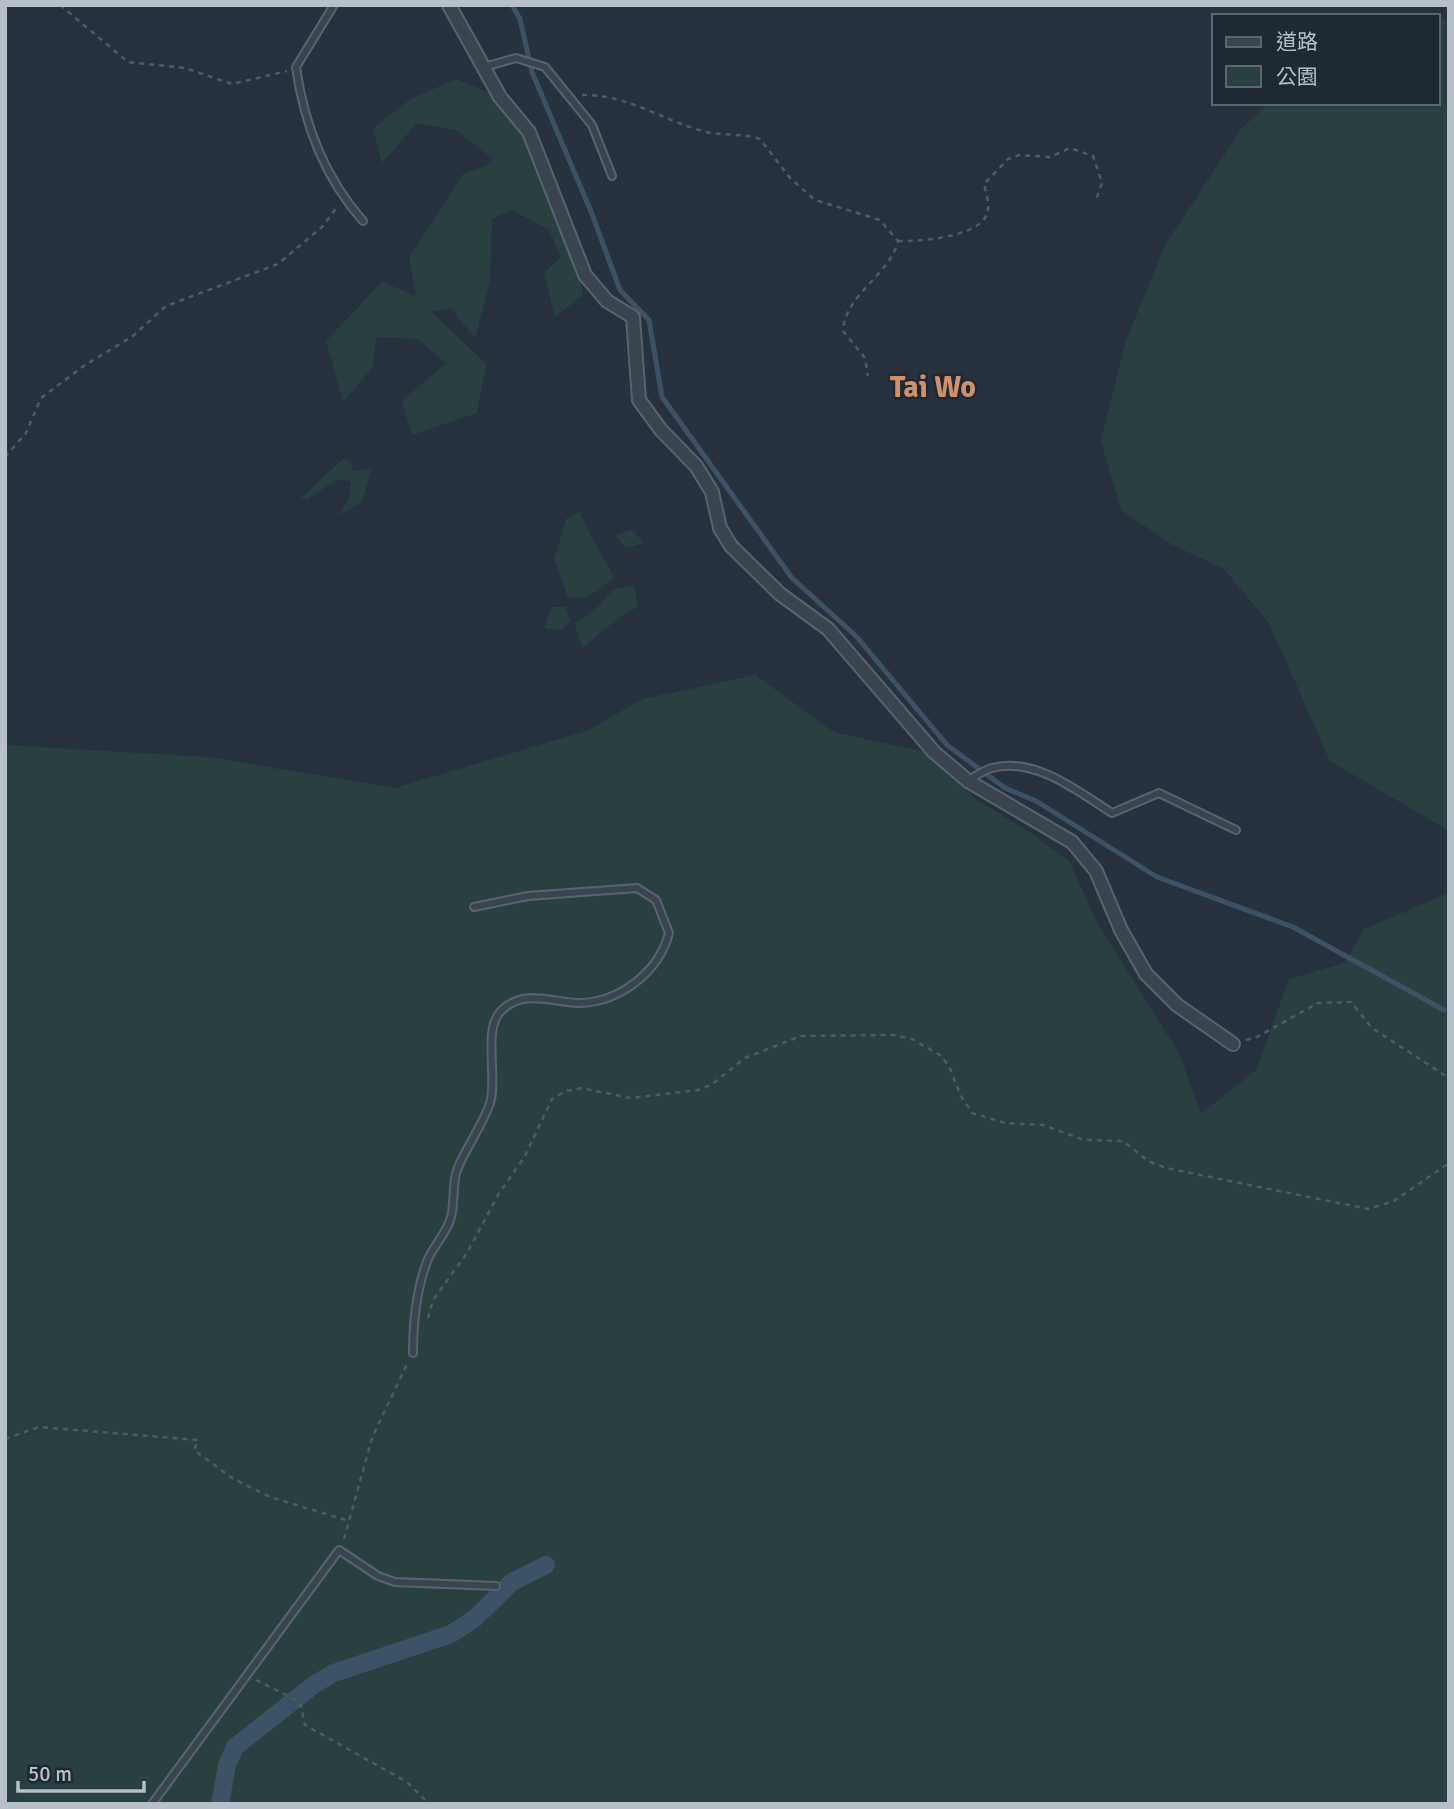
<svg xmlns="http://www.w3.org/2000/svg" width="1454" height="1809" viewBox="0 0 1454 1809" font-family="Signika,'Noto Sans TC',sans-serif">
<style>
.green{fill:#2a4040}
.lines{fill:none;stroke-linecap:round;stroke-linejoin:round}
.stream{stroke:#3d5165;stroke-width:5}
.canal{stroke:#3d5165;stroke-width:18}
.service-casing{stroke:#58626c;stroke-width:10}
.minor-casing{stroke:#58626c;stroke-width:16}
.path{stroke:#495d5e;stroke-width:2.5;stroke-dasharray:5 5;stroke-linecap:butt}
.service{stroke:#3a444e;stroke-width:6}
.minor{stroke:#3a444e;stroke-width:12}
.labels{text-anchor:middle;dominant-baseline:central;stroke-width:5;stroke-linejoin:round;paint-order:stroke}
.quarter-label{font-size:30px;font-weight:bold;fill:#ce916c;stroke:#1f2933}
</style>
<rect width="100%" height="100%" fill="#27323e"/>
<path class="green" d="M1438,18L1449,21V831L1330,761L1269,623L1224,569L1171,544L1121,510L1101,441L1125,343L1165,245L1242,128L1269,103H1438Z
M456,79L487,92L554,173L569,212L583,295L555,317L544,273L561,257L549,230L512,210L492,219L490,281L475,338L451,308L432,312L486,364L477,413L412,435L402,401L446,363L418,339L376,337L373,367L343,402L326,341L382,282L416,296L409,258L463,174L484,167L493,159L456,130L417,123L382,163L373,128L411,99Z
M343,459L350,461L353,471L371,469L362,502L339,515L349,499L351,481L336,480L307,500L301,498Z
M580,512C589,537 603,554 614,578L587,597L568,598L554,559L566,519Z
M632,530L644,543L625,548L615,535Z
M634,586L638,607L621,616L582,648L575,624L598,607L613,589Z
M552,607H565L570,621L561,630L544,628Z
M755,675L834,732L929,753L975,799L1028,831L1069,861L1099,926L1179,1053L1201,1114L1256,1070L1289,979L1345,963L1364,929L1449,893V1804H5V745L208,757L395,788L586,731L643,699Z"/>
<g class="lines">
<path class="stream" d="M512,5L520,19L532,72L592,214L620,290L649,320L662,397L792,578L856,636L947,745L1005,788L1036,801L1157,877L1293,927L1444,1010"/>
<path class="canal" d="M220,1804L227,1765L235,1747L315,1684L334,1673L451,1634L474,1619L512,1582L546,1565"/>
<defs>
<path id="service" d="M334,5L296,67C304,124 325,178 363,221
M484,67L516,58L545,67L592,125L612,176
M968,780C976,776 984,770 992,768C1034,756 1079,792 1112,813L1159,793L1236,830
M413,1353C413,1323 416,1293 426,1264C431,1248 447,1234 451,1217C455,1202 452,1184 457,1170C466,1147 482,1127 490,1103C498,1077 482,1028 502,1010C524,989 552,1002 578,1003C619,1003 659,972 669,933L656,900L637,888L528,896L474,907
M152,1804L339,1550L378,1576L395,1582L496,1586"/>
<path id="minor" d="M449,5L500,97L529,132L585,275L607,301L633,317L639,400L661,430L696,466L712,492L720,528L731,546L780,594L828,629L934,752L968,781L1072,842L1096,871L1121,930L1146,974L1177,1005L1233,1044"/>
</defs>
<use href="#service" class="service-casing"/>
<use href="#minor" class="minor-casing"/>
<path class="path" d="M60,5L128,62L185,68L232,84L287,71
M582,95C628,94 663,121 706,132C724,136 742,133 760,139L790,178L815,200L880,220L898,241C890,275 845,294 843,331L865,358L868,376
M898,241C918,242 976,237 986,216C991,207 986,193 984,184L1008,159L1019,155L1050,157L1070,148L1093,156L1102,183L1096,200
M5,457L26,433L41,398L85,365L133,336L166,306L278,264L322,227L337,207
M1246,1040L1257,1037L1318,1003L1351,1002L1372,1028L1449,1078
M428,1318L433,1300L467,1253L498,1195L525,1156L552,1099L566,1091L582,1088L631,1098L698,1090L711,1085L745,1058L801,1036L893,1035L912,1039L940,1055L949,1066L961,1096L972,1113L1005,1123L1043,1125L1084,1140L1123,1141L1148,1161L1166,1168L1368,1209L1394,1201L1449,1163
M5,1439L39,1427L198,1440L194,1450L232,1478L270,1497L349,1521
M344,1539L372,1438L408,1362
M256,1680L300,1702L305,1725L407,1782L429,1804"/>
<use href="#service" class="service"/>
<use href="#minor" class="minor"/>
</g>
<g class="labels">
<g class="quarter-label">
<text x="933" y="387">Tai Wo</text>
</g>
</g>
<rect width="1454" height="1809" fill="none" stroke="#b7bfc9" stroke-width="14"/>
<rect x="1212" y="14" width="228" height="91" fill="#1f2933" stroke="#5c656f" stroke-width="2"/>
<rect x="1226" y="37" width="35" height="10" fill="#3a444e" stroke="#5c656f" stroke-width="2"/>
<text x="1276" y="49" font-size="21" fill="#b7bfc9">道路</text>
<rect x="1226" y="66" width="35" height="21" fill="#2a4040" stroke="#5c656f" stroke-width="2"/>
<text x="1276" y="84" font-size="21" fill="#b7bfc9">公園</text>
<path d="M18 1781v10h126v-10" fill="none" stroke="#b7bfc9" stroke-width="3.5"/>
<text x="28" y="1781" font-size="21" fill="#b7bfc9" stroke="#1f2933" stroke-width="5" paint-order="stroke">50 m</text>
</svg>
